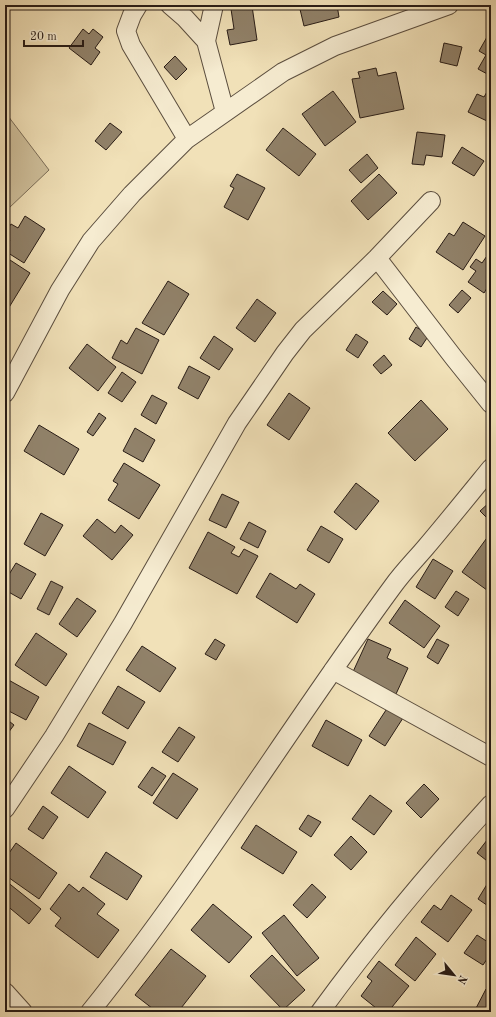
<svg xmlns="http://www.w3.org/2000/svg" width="496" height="1017" viewBox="0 0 496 1017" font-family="'Old Standard TT',serif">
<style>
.green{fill:#cfc09c;stroke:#7c6e59}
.building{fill:#91826a;stroke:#281c16}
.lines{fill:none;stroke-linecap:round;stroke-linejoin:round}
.street-casing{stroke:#5a4d3e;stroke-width:20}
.street{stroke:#f6ecd1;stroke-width:18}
</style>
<rect width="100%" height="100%" fill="#f1e1b8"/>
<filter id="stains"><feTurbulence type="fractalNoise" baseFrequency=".005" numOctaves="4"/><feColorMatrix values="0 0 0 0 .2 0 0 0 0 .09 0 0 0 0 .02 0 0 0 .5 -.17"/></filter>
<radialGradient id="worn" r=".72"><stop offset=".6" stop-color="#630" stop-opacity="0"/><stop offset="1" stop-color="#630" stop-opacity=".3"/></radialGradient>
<path class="green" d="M5,112L49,170L9,208L5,215Z"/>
<path class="building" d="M299,5H337L339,17L304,26Z
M252,6L257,40L230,45L227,30L234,29L231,9Z
M83,29L89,34L93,29L103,37L95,48L100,52L91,65L69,48Z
M487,37L491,39V76L478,69L486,55L479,51Z
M444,43L462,47L457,66L440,62Z
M175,56L187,69L176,80L164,67Z
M376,68L378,76L396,72L404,109L360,118L352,79L360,78L358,72Z
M488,90L491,92V113L487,121L468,112L477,94L484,97Z
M333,91L356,122L325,146L302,114Z
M110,123L122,132L106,150L95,141Z
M283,128L316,154L299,176L266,150Z
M417,132L445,135L442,157L426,155L424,165L412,164Z
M462,147L484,161L474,176L452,163Z
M367,154L378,168L361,183L349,170Z
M237,174L265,188L248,220L224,207L234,188L230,186Z
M379,174L397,193L368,220L351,201Z
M25,216L45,229L24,263L5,251V247L10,240L5,237V233L11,224L18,228Z
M463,222L485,236L463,270L436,252L449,233L454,236Z
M489,253L491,254V282L484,293L468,282L476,271L470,267L476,259L482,263Z
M10,260L30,273L5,314V268Z
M168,281L189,294L164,335L142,323Z
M462,290L471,298L458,313L449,305Z
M383,291L397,304L387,315L372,302Z
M257,299L276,313L255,342L236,328Z
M416,327L429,335L421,347L409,339Z
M136,328L159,340L142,374L112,358L121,340L127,344Z
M356,334L368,342L358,358L346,350Z
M214,336L233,349L219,370L200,358Z
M87,344L116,367L98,391L69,368Z
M384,355L392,365L381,374L373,365Z
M189,366L210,377L198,399L178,388Z
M122,372L136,382L122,402L108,393Z
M289,393L310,408L289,440L267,425Z
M152,395L167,403L156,424L141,415Z
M421,400L448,429L415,461L388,433Z
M99,413L106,418L93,436L87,432Z
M39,425L79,449L64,475L24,451Z
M135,428L155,440L143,462L123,451Z
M124,463L160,485L139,519L108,500L118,484L113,481Z
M356,483L379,501L356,530L334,512Z
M222,494L239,502L226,528L209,520Z
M491,501V522L480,511Z
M41,513L63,525L45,556L24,544Z
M97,519L115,533L121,525L133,535L112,560L83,536Z
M249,522L266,531L258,548L240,539Z
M321,526L343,539L329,563L307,550Z
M208,532L235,547L231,553L239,557L244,549L258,556L237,594L189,568Z
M489,535L491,536V593L462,572Z
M433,559L453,571L435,599L416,587Z
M16,563L36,574L21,599L5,590V581Z
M270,573L296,589L300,584L315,594L297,623L256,597Z
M51,581L63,587L49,615L37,609Z
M456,591L469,599L458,616L445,607Z
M77,598L96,611L77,637L59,624Z
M405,600L440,626L424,648L389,623Z
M36,633L67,654L46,686L15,665Z
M215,639L225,645L216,660L205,654Z
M368,639L391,649L387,658L408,668L396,694L352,674Z
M437,639L449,645L438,664L427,657Z
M142,646L176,668L160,692L126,670Z
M5,678L39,697L26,720L5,709Z
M118,686L145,702L128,729L102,713Z
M388,707L403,718L385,746L369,736Z
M5,718L14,725L5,737Z
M326,720L362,740L348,766L312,746Z
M89,723L126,742L113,765L77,746Z
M179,727L195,737L178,762L162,752Z
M69,766L106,792L88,818L51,793Z
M152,767L166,776L152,796L138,787Z
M173,773L198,789L177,819L153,803Z
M424,784L439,799L421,818L406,803Z
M370,795L392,811L374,835L352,819Z
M43,806L58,817L43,839L28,829Z
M308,815L321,822L311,837L299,829Z
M256,825L297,852L283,874L241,848Z
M491,835V864L477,853Z
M351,836L367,852L351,870L334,855Z
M16,843L57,873L39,899L5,875V859Z
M106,852L142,876L127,900L90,877Z
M6,881L41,909L29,924L5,904V883Z
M489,881L491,883V908L478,899Z
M69,884L79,892L83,887L105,904L97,914L119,930L98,958L55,926L61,918L50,909Z
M312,884L326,897L307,918L293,905Z
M451,895L472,910L448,942L421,922L434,905L441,910Z
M213,904L252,937L229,963L191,930Z
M284,915L319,958L297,976L262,933Z
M477,935L491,944V953L483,965L464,953Z
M416,937L436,954L415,981L395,965Z
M171,949L206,976L178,1012H157L135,995Z
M272,955L305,990L283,1010L250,976Z
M379,961L409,986L388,1012H381L361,996L372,981L367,977Z
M486,989L491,991V1012H474Z"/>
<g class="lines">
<defs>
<path id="street" d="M138,5L132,15L126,31L131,45L187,139
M170,5L185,18L206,41L225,112
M206,41L214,5
M377,258L454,358L491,404
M5,393L60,290L91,241L132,194L187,139L283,72L335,46L449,5
M333,670L491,757
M5,809L54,736L123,623L237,423L285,353L303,330L377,258L431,201
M5,992L23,1012
M90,1012C199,876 290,726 393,586C403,572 415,560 426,547C448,521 469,495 491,468
M320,1012C373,939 430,871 491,804"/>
</defs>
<use href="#street" class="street-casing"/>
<use href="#street" class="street"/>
</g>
<rect width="496" height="1017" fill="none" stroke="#f1e1b8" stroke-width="20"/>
<rect x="6" y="6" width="484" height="1005" fill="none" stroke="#281c16" stroke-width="2"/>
<rect x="10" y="10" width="476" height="997" fill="none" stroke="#281c16"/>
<g transform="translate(454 975) rotate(119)" stroke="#f6ecd1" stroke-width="3" paint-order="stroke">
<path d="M0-3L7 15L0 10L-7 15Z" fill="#281c16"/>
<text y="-6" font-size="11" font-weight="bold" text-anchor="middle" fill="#281c16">N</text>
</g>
<path d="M24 40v6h59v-6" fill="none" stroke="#281c16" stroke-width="2"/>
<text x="30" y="40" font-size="12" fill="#281c16" stroke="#f6ecd1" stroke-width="3" paint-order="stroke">20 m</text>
<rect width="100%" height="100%" filter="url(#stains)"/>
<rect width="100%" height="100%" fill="url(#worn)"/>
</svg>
